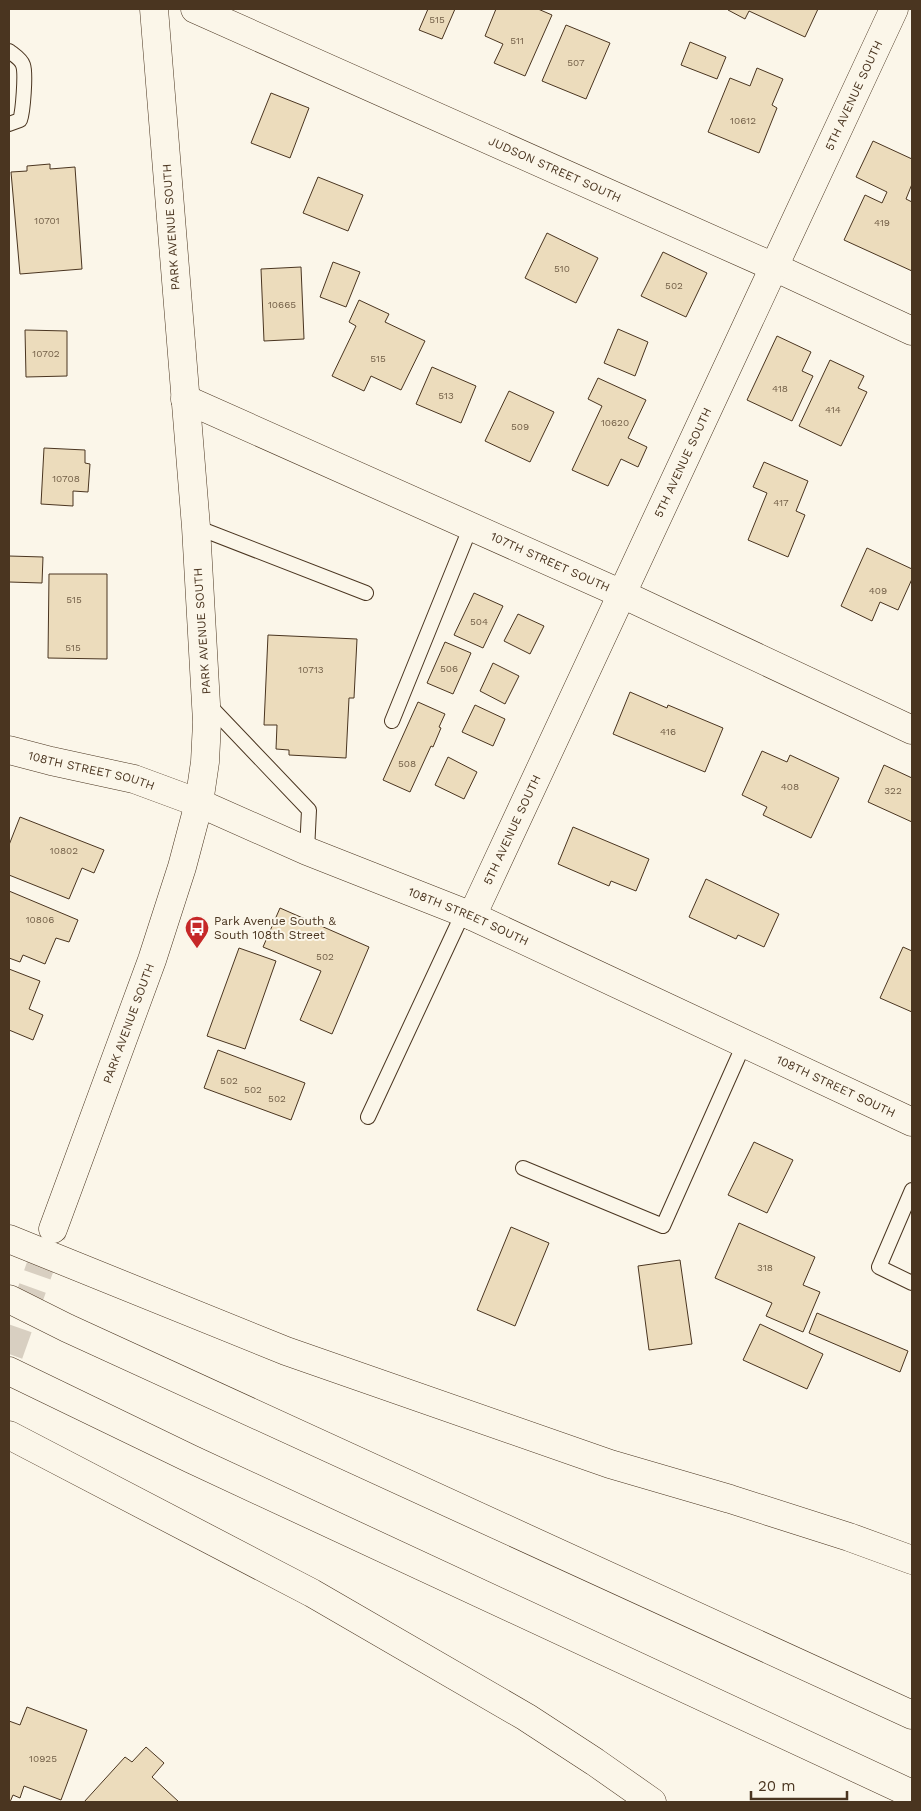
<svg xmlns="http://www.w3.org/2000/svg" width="921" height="1811" viewBox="0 0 921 1811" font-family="'Work Sans',sans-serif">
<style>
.building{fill:#ecdcbc;stroke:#4a3520}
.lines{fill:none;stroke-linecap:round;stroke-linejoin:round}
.secondary-tunnel{stroke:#d8cfc1;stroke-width:28;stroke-dasharray:28 14;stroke-linecap:butt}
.service-casing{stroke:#4a3520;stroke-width:16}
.minor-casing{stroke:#4a3520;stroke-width:29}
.tertiary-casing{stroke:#4a3520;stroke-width:29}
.secondary-casing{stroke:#4a3520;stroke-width:29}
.motorway-casing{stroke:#4a3520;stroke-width:29}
.service{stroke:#fbf6e9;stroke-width:14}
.minor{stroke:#fbf6e9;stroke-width:28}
.tertiary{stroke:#fbf6e9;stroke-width:28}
.secondary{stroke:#fbf6e9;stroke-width:28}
.motorway{stroke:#fbf6e9;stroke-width:28}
.labels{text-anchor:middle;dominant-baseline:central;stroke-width:4;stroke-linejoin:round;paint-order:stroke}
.number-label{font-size:10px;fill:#725f47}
.street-label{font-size:12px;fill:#4a3520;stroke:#fbf6e9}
.poi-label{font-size:12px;fill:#4a3520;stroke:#fbf6e9;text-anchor:start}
</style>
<rect width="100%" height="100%" fill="#fbf6e9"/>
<path class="building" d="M428,9H455L442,39L419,30Z
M496,9H538L552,15L525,76L494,63L503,44L485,36Z
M729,9H818L805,37L749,11L745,19L728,10Z
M566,25L610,43L586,99L542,81Z
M690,42L726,57L717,79L681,65Z
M757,68L783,79L772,105L777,108L759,153L708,132L730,78L750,86Z
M271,93L309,108L290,158L251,143Z
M873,141L912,159V184L906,199L912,202V271L844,240L865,195L882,203L887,192L856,177Z
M50,164V169L75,167L82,269L20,274L11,172L27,171V166Z
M318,177L363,195L348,231L303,213Z
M547,233L598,258L576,303L525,278Z
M663,252L707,273L686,317L641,296Z
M333,262L360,272L346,307L320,297Z
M301,267L304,339L264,341L261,269Z
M359,300L389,314L385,322L425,341L401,390L371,376L364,391L332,376L356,326L349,322Z
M618,329L648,342L635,376L604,363Z
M25,330L67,331V376L26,377Z
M777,336L811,352L802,371L813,376L792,421L747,400Z
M830,360L864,376L858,388L867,392L841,446L799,426Z
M432,367L476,386L461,423L416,404Z
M598,378L646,400L628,438L647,447L638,467L621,459L608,486L572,470L602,406L588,399Z
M509,391L554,412L530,462L485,441Z
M44,448L85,450V463L90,464L88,492L73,491V506L41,504Z
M764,462L808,481L796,511L805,515L788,557L748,540L767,493L753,487Z
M867,548L912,569V579L898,610L880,602L872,621L841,606Z
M9,556L43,557L42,583L9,582Z
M49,574H107V659L48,658Z
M474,593L503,606L483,648L454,635Z
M518,614L544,626L530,654L504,641Z
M268,635L357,639L354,698H349L346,758L289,755V750L276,749L277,725H264Z
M445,642L471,653L453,694L427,683Z
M493,663L519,676L505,704L480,691Z
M630,692L667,708L668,705L723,728L705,772L613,734Z
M418,702L445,714L439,727L441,728L433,747L431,746L410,792L383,780Z
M475,705L505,719L493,746L462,732Z
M762,751L787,762L790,755L839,778L811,838L763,815L767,807L742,795Z
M448,757L477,772L464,799L435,785Z
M884,765L912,778V822L868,802Z
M20,817L104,850L94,873L82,868L69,899L9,875V845Z
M573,827L649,859L636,891L611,881L609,886L558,864Z
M706,879L779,914L764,947L738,935L736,939L689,917Z
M9,891L78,920L69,942L56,938L45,964L23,955L20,962L9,958Z
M280,908L369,947L332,1034L300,1020L321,971L263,947Z
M903,947L912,951V1012L880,998Z
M239,948L276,961L245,1049L207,1036Z
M9,969L40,981L29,1009L43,1015L33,1040L9,1030Z
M218,1050L305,1083L291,1120L204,1088Z
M754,1142L793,1160L767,1213L728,1195Z
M739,1223L815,1257L803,1285L820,1292L803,1332L766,1316L772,1303L715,1278Z
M511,1227L549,1243L515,1326L477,1310Z
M680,1260L692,1344L649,1350L638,1266Z
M817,1313L908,1351L900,1372L809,1333Z
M760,1324L823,1354L807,1389L743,1360Z
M27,1707L87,1730L61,1800L24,1786L20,1798L13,1795L10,1802H9V1721L20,1725Z
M146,1747L164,1763L152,1777L179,1802H84L125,1757L132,1762Z"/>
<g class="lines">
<path class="secondary-tunnel" d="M9,1354L53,1231"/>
<defs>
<path id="service" d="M9,51C14,55 21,59 23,65C26,73 23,112 20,120L9,124
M196,527L366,593
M208,704L309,810L307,851
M392,721L471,526
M368,1117L463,913
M523,1168L663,1226L744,1044
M912,1190L879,1267L912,1283"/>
<g id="minor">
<path id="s1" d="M195,9L774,267L912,331"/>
<path id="s2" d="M185,399L622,594L912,730"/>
<path id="s3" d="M472,916L894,9"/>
</g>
<g id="tertiary">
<path id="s4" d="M9,750L51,761L134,779L199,803L307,851L472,916L912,1122"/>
</g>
<g id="secondary">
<path id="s5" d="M53,1229L152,960L182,867L199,803L205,762L207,722L196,527L154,9"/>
</g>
<path id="motorway" d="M9,1239L286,1351L610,1464L730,1499L849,1537L912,1560
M9,1299L67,1328L912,1715
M9,1371L191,1459L912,1794
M9,1435L312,1593L526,1717L595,1762L652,1802"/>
</defs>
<use href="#service" class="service-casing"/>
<use href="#minor" class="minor-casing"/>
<use href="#tertiary" class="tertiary-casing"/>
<use href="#secondary" class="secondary-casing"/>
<use href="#motorway" class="motorway-casing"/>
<use href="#service" class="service"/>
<use href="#minor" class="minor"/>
<use href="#tertiary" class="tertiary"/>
<use href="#secondary" class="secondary"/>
<use href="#motorway" class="motorway"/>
</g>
<defs>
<symbol id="bus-pin" viewBox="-11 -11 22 30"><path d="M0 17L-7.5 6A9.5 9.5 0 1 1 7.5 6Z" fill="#c62828" stroke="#fbf6e9"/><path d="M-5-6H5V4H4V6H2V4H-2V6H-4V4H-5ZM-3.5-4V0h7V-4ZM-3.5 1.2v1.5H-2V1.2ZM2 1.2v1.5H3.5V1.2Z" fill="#fff"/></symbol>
</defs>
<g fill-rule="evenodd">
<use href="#bus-pin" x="183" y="914" width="28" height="38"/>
</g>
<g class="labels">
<g class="number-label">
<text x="437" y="19">515</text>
<text x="517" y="40">511</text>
<text x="576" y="62">507</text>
<text x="743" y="120">10612</text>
<text x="47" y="220">10701</text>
<text x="882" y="222">419</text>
<text x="562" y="268">510</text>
<text x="674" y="285">502</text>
<text x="282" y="304">10665</text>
<text x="46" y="353">10702</text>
<text x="378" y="358">515</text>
<text x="780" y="388">418</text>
<text x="446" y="395">513</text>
<text x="833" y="409">414</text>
<text x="615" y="422">10620</text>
<text x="520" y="426">509</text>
<text x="66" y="478">10708</text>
<text x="781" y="502">417</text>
<text x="878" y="590">409</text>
<text x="74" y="599">515</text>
<text x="479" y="621">504</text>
<text x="73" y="647">515</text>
<text x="449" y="668">506</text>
<text x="311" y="669">10713</text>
<text x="668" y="731">416</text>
<text x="407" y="763">508</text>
<text x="790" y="786">408</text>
<text x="893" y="790">322</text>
<text x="64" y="850">10802</text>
<text x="40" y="919">10806</text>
<text x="325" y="956">502</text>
<text x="229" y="1080">502</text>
<text x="253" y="1089">502</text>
<text x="277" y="1098">502</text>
<text x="765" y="1267">318</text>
<text x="43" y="1758">10925</text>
</g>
<g class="street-label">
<text stroke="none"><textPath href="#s3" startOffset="905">5TH AVENUE SOUTH</textPath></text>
<text stroke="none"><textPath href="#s1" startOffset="394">JUDSON STREET SOUTH</textPath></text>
<text transform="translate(171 227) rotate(-94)">PARK AVENUE SOUTH</text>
<text stroke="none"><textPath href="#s3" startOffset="500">5TH AVENUE SOUTH</textPath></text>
<text stroke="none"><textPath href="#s2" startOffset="400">107TH STREET SOUTH</textPath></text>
<text transform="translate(202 631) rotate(-94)">PARK AVENUE SOUTH</text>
<text stroke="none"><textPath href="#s4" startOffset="85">108TH STREET SOUTH</textPath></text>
<text stroke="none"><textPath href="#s3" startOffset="95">5TH AVENUE SOUTH</textPath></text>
<text stroke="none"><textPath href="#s4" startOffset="490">108TH STREET SOUTH</textPath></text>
<text stroke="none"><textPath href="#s5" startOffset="219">PARK AVENUE SOUTH</textPath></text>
<text stroke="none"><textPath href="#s4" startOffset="895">108TH STREET SOUTH</textPath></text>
</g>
<g class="poi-label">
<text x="214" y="921">Park Avenue South &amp;<tspan x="214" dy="14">South 108th Street</tspan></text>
</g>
</g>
<rect width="921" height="1811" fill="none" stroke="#4a3520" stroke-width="20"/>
<path d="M751 1791v8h96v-8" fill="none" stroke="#4a3520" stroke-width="2.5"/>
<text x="758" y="1791" font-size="15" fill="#4a3520" stroke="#fbf6e9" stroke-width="4" paint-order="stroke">20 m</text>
</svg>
